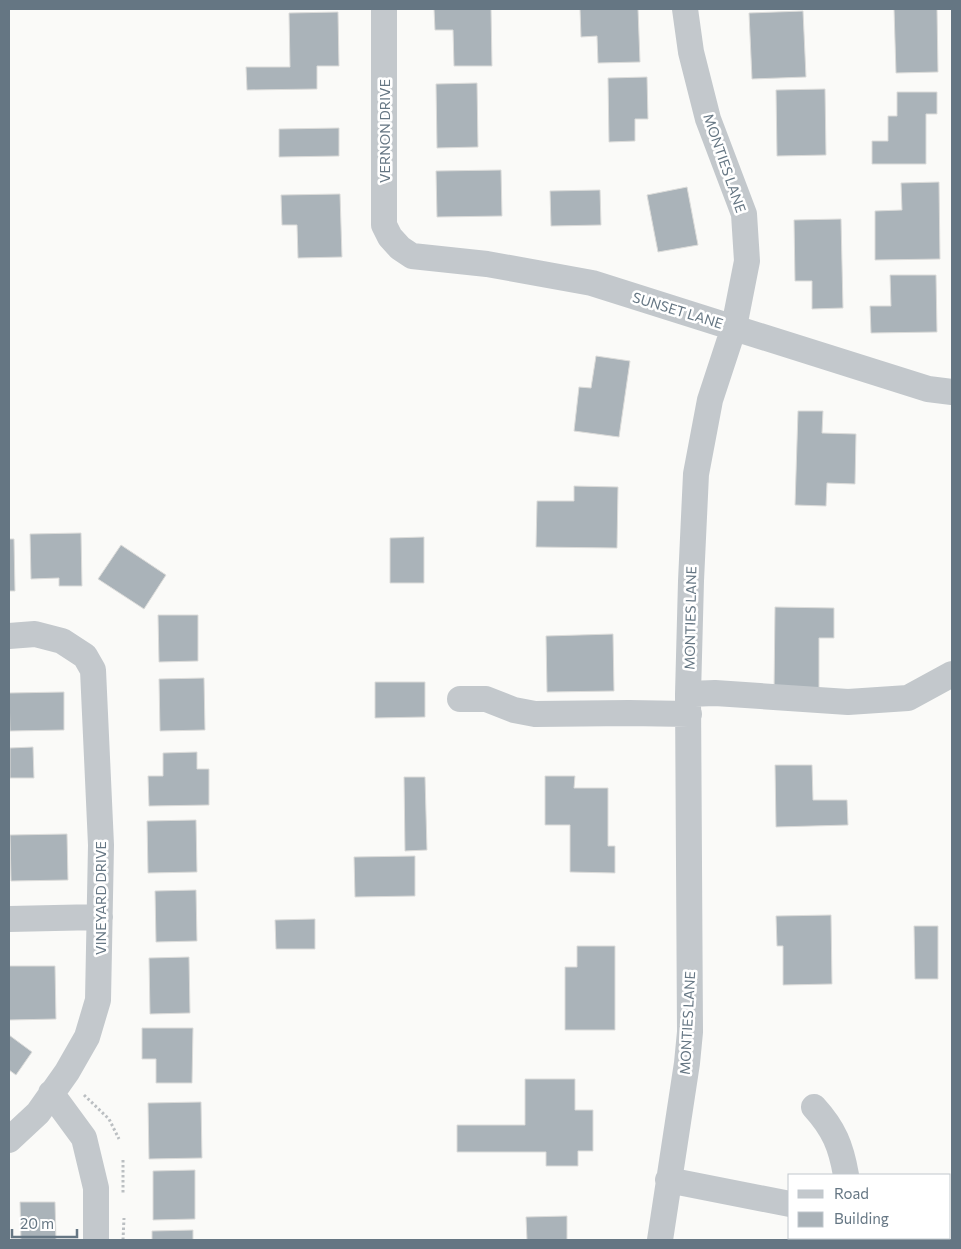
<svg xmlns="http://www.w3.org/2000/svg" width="961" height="1249" viewBox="0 0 961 1249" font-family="Commissioner,sans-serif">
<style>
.building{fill:#aab3b9;stroke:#dcdcda}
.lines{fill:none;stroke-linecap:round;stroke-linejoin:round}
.path{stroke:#bbbfc2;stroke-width:3;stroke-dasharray:2.5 2.5;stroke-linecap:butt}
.minor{stroke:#c3c8cc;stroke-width:26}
.labels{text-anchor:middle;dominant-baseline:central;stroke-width:5;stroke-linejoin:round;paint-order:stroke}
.street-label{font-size:14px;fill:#657683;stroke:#fff}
</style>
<rect width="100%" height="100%" fill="#fafaf8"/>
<path class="building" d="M434,9H491L492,66H454L453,30H435Z
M580,9H638L640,62L598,63L597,36L581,37Z
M894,9H937L938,72L896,73Z
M803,11L806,77L752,79L749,13Z
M338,12L339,66H317V89L247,90L246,67H290L289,13Z
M647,77L648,119H635V141L609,142L608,78Z
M477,83L478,147L437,148L436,84Z
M825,89L826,155L777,156L776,90Z
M897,92H937V114H926V164H872V141H888V116H897Z
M339,128V156L279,157V129Z
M501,170L502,216L437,217L436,171Z
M939,182L940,259L875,260V211L902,210L901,183Z
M687,187L698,245L658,252L647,195Z
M600,190L601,225L551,226L550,191Z
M340,194L342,257L298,258L297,225H282L281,195Z
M841,219L843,308L812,309V281H795L794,220Z
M890,275H936L937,332L871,333L870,306H891Z
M596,356L630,361L619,437L574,431L579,387L591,388Z
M798,411H823L822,433L856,434L855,484L827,483L826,506L795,505Z
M574,486L618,487L617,548L536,547L537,501H574Z
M81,533L82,586H59V578L31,579L30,534Z
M424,537V583H390V538Z
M9,539H14L15,591H9Z
M121,545L166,575L144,609L98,579Z
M775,607L834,608V638H819V693L774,692Z
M158,615H198V661L159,662Z
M613,634L614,691L547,692L546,636Z
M204,678L205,730L160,731L159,679Z
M375,682H425V717L375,718Z
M64,692V730L10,731L9,693Z
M33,747L34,778H10V748Z
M197,752V769H209V805L149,806L148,776H163V753Z
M775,765H812L813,800H847L848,825L776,827Z
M545,776H575L574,788H608V846H615V873L570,872V825H545Z
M404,777H425L427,850L405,851Z
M196,820L197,872L148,873L147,821Z
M67,834L68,880L11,881L10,835Z
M415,856V896L355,897L354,857Z
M196,890L197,941L156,942L155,891Z
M831,915L832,984L783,985V946H777L776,916Z
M315,919V949H276L275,920Z
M914,926H938V979H915Z
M577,946H615V1030H565V967H577Z
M189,957L190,1013L150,1014L149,958Z
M9,966H55L56,1019L9,1020Z
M142,1028H193L192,1083H156V1059H142Z
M9,1035L32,1052L16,1075L9,1070Z
M525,1079H575V1110H593V1151H578V1166H546V1152H457V1125H525Z
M201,1102L202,1158L149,1159L148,1103Z
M195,1170V1219L153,1220V1171Z
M20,1202H55L56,1240H21Z
M567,1216V1240H527L526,1217Z
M193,1230V1240H152V1231Z
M815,1239V1240H746Z"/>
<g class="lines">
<path class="path" d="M84,1095L109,1119L119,1139
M123,1160V1195
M123,1240L124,1218"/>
<path class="minor" d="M384,9V225L390,237L400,248L412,256L487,264L592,283L928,389L952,392
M9,636L35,634L62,641L85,656L93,670L101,845L98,1000L87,1037L67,1072L38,1113L9,1140
M688,694L715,693L848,702L908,698L952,674
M460,699H486L514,710L535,714L629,713L689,714
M9,919L100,917
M51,1093L84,1138L96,1188V1240
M814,1107C834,1129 841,1146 846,1175
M668,1180L790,1204
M852,1238V1240
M660,1240L687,1063L690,1032L688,694L691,581L696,474L710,400L734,327L747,261L744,214L708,119L691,52L685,9"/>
</g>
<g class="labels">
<g class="street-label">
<text transform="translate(384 131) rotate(-90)">VERNON DRIVE</text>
<text transform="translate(725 163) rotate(71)">MONTIES LANE</text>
<text transform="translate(678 310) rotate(17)">SUNSET LANE</text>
<text transform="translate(690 618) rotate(-89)">MONTIES LANE</text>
<text transform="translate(100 898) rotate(-90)">VINEYARD DRIVE</text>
<text transform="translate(687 1023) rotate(-87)">MONTIES LANE</text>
</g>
</g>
<rect width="961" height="1249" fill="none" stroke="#657683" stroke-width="20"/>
<rect x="788" y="1174" width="162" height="65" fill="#ffffff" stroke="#c1c8cd"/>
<rect x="798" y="1190" width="25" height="8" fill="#c3c8cc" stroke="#c1c8cd"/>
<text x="834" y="1199" font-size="15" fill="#657683">Road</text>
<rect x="798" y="1212" width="25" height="15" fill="#aab3b9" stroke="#c1c8cd"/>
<text x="834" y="1224" font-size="15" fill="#657683">Building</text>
<path d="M12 1229v8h65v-8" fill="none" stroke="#657683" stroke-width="2.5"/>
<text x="20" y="1229" font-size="15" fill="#657683" stroke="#ffffff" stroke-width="4" paint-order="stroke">20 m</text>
</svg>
